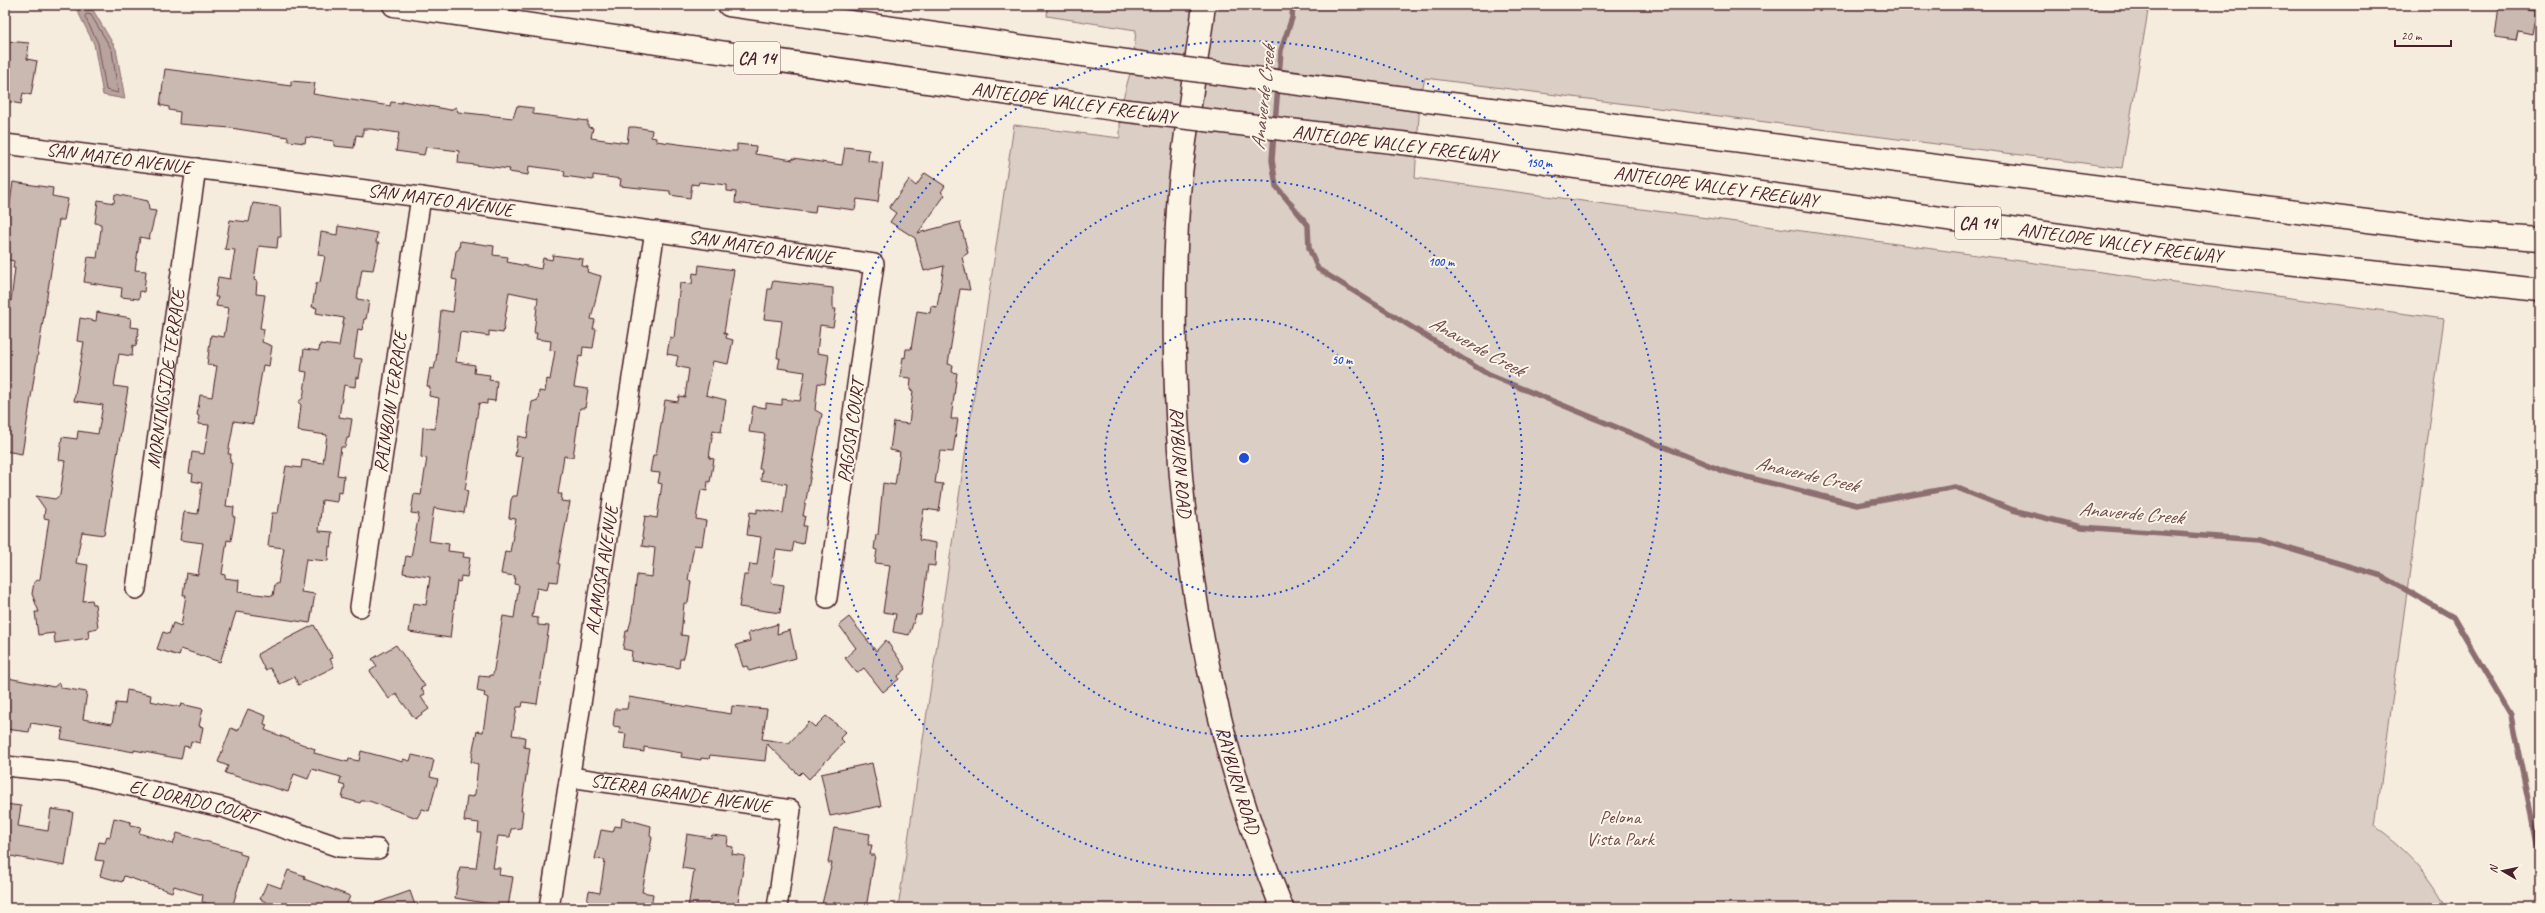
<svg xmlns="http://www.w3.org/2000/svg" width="2545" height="913" viewBox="0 0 2545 913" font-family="Caveat,sans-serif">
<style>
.green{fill:#dbcec4;stroke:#927678}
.water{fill:#b8a39e;stroke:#8c6e70}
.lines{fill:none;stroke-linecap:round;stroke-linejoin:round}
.shore{stroke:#765459;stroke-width:1}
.stream{stroke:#8c6e70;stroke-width:5.5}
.building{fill:#cab9b1;stroke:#4a1f2b}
.minor-casing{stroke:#4a1f2b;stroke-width:22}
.tertiary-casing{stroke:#4a1f2b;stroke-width:25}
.motorway-casing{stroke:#4a1f2b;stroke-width:25}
.minor{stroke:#fcf5e5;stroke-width:19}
.tertiary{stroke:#fcf5e5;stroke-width:22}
.motorway{stroke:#fcf5e5;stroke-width:22}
.motorway-bridge-casing{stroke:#4a1f2b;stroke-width:25;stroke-linecap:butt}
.motorway-bridge{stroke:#fcf5e5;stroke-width:22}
.ring{fill:none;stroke:#1d4ed8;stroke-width:2;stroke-dasharray:2 4}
.labels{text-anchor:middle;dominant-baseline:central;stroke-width:4;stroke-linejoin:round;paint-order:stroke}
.shield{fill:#fcf5e5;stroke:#7f5f63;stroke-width:1}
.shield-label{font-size:18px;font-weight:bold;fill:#4a1f2b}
.street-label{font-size:19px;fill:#4a1f2b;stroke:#fcf5e5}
.park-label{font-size:19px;fill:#6e4b51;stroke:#fcf5e5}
.water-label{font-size:20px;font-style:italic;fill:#704d53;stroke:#fcf5e5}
.centre{fill:#1d4ed8;stroke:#fcf5e5;stroke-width:2}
.ring-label{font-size:12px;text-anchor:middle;font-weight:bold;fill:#1d4ed8;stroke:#fcf5e5;stroke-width:4;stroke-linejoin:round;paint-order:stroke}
</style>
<rect width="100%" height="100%" fill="#f5ecde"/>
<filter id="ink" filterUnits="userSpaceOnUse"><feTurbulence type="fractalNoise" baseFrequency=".025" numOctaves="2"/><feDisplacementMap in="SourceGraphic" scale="8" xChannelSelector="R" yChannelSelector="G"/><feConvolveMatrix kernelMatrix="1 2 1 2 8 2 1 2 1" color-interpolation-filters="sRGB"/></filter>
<g filter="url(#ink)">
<path class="green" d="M1048,5H2149L2122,168L1425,78L1420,100L1415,178L2444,319L2375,827C2406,849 2430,874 2447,908H898L1014,125L1120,138V110L1133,62L1136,30L1047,16Z"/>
<path class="water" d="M77,10H93L116,49L125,99L103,95L94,44Z"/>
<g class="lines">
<path class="shore" d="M87,14L91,15L112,50L118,93L106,90L98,43L85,17Z"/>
<path class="stream" d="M1279,77L1281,50L1292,18L1293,5
M1275,123L1278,86
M1274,132L1272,160L1276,186L1308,225L1309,248L1318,269L1489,375L1723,471L1857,505L1955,487L2013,510L2081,527L2259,540L2382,576L2453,617L2511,716L2540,858"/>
</g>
<path class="building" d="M2499,5H2522L2521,9L2536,11L2532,34L2518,31L2516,41L2495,38Z
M7,41L29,43L27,59L37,61L31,95L23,93L21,104L5,101Z
M165,69L291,86V81L315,83L313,94L390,106L391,102L402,103V101L450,110L456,107L458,112L513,118L517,106L533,108V114L588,121V127L593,128L591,138L627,143L629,127H635L652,130L651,137L656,138V141L730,151H737V144L756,146L755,154L793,160V158L842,165L845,147L869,150L868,161L883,163L878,202L857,199L855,210L816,205L815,213L735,203L736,192L727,191V185L699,182L698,185L692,184L690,198L670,195V191L620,186L621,179L593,175V180L564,176L565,171L529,166L528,175L509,172L510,169L458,163L459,151L426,147L424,155L396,151L399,133L371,129H363V136L356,135L354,148L334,146V141L306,137L305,143L288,141V137L231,128L179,124L180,112L169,110V107L160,105Z
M925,173L945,186L941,192L945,195L918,233L960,222L968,253L962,257L970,290L960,289L948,364L953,365L952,372L957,373L951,419H958L953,452L940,451L935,483L943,484L939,511L924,509L919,540L936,543L935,566L928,565L921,615H916L909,635L893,632L896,614L883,612L890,565L875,563L877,550L874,549L876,535H878L883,483L895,485L900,452L890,450L894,422L909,424L913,391L910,390L911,378L900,377L903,357L905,358L906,349H911L917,311L930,313L931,306L937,307L944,266L924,271L915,238L890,222L896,213L889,208L909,180L916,186Z
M13,182L53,188L52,196L68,199L64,220H59L22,454L5,451V300L11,301L15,268H13L14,261L5,259V237Z
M115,194L148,201L149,210L156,211L149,239L140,237L135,270L146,271L144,292L140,291L139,299L121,297L122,288L84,282L88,257L97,258L101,229V224L95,223L98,200L114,203Z
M253,203L280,207L281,237H278L277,248L259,246L254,280L257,281L256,294L265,295L260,328L264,329L262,342L272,346L269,366L263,365L253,424L234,421L228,454H231L230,463H232L226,506L234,507L233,517H235L231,541L227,540L222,574L225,575V578L239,580L238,592L273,596L275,584H278L284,548L268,546L272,513H278L286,466L301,468L302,460L323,463L327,435L298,431L301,405L298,402L303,398L307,372L301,371L304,349L319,351L320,344L339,346L344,318L316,313L317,308L312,307L316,284L320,282L325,256L318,255L321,232L337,235L338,226L356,229L377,233L376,243H379L373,270L362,269L357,299L369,301L366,319H364L362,330L358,329L354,358L362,359L359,378L356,377L355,387L344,385L339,417L352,419L349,438H347L345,447H341L337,475L344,476L342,493L338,492L337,502L322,500L319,531L333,532L331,547L329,546L328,561L306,559L301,592L315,594L310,623L236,612L220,662L181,649L179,656L157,649L163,632L169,634L173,623L181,626L186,595H183L186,573L198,575L203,543L180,540L184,512L198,514L202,483L192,481L193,474L189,473L192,452L204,454L209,425L198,424L199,416L197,415L200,395L212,397L217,366L207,365L211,335L224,337L229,308L216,306L218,297H215L218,277L230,279L235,250L225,249L230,220L249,222Z
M460,241L494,246L493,255L508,257L507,262L541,269L543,258L552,260L553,255L583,259L582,266L588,267L587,272L601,276L591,319L595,320L593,329H596L593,348L583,347L582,357L579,356L574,387L588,389L585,408H580L573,457L564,456L558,494H562L561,501L570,502L558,564H560L557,582L549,581L547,590L537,588L532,617L538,618V625L549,626L537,704L523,702L522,707H517L512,735L525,737L524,747L530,748L521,811H523L521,828L511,829L510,837L498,836L493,868H500L499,875L513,877L508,907L455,898L460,867L476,868L481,833H478L479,823L464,821L467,796L473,797L475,794L478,764L471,762L474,744L477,731L483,732L488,698L484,696L485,693L477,691L479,676L490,677V675H493L503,616L514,618L519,585L514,584L515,576L501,574L505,551L510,552L516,519L509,518L511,500L513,496H517L523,457L515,456L518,436L527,438L532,402L538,400L539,391L545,392L547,379L550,380L555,351L550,350L551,341L536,339L537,333H534L538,298L509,292L503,333L489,331V336L460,332L456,362L475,365L474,373L490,375L489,380L497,381L495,401L487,400V404L479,403L465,490L468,491L464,513L434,508L429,541L449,544L448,551L464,553L463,557L470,558L467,577L461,576L460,582L457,581L450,638L409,632L413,603L426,605L430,577L403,573L406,556L411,557L419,514L411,513L414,494L421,495L427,458L421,457L423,427L435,429L439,398L429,396L430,387L427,386L430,368L434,369L436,360L441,310L453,312L457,280L452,279L456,251L459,249Z
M699,265L734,270L724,333L727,334L726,338L733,340L728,364L713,361L706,395L726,400L721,432L713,430L709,458L714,459L710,482L708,481L707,491L701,490L696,519L706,521L702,546L694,545L688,580L691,581L688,603H684L681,635L688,636L685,654L683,659H680L679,668L631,661L632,651L623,649L626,631H628L631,621L637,575L652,577L655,548L642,546L643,538L642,537L645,516L657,518L662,484L658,483L660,473L650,472L653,455H656L665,400L678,402L679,396L685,397L689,369L676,366L678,356L667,354L670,337L674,338L680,283L692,284L693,273L698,274Z
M773,281L833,288V309H836L833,327L820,325L817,353L829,355L825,384L818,383L815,410L822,414L803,516H805L803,526H806L803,544L794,542L792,552L776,550L771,583L784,585L780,613L739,607L744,575H748L750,564L757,565L761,537L747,535L750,512L757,513V509L783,513L787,484L761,480L762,469H759L765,434L749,432L753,406L766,408V403L782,405V399L800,401L805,372L778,368L780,358H777L782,321L764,319L768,289H771Z
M97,312L131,318L130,327L139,328L136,346L133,345L132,356L119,354L114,386L128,388L104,535L82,532L76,563L88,565L83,601L92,600L93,604H95L98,628L88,630L89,638L55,643L54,633L38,635L35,612H39L32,594L34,582L40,579L49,519L44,518L45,509L36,496L55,499L60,495L65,461L59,460L62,437L77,439L78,431L98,434L103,405L74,401L84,342L77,341L80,318L96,321Z
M849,617L876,651L886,640L906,669L898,676L899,679L883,692L864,668L857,673L845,658L856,648L839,625Z
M778,624L777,634L790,630L796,658L749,671L747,666L743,667L736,645L750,641L748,633Z
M314,625L333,658L330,659L334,667L298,685L295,677L280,684L270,668L265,670L258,656L259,653Z
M396,645L425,686L421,688L425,694L421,697L429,709L415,719L396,694L389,699L370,671L377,666L372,659Z
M8,678L54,687L59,683L62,688L87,692L83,719L112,724L116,703L125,704L127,690L151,695L150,701L180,707L181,704L203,709L199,726L203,727L200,743L191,741L190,747L184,746L181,759L134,750V752L61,739L63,728L31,723L29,732L5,729V679Z
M629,697L731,714L732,706L767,709L762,739L789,743L809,722L815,727L826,716L846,732L840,738L844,742L809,779L802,772L799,775L767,744L765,761L710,755L709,759L701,758V760L681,757L682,753L644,747V752L624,749L626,734L619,733L620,727L613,726L615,709H627Z
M248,709L266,716L264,724L267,725L265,730L315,749L314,753L348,762L349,759L359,761L361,751L403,762V759L410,761L412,755L434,760L430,777L438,779L429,811L422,809L417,818L369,801H361L360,803L342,798L345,786L339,784L341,777L312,769L308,779L294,774L288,792L225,773L228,766L218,762L231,728L238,731Z
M872,763L881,806L830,816L821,774Z
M5,804L21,806L18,826L48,831L51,809L73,812L65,866L5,855Z
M114,818L131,822L130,825L141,827L139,833L173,844L177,833L240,851V854L247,856L232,908H223L202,902L203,895L174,886L172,892L124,876L122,882L100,876L104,861L95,860L99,842L105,843L107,836L110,837Z
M622,818L651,826L650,835L652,838L642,892L653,894L651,908H586L589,891L600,893L605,860L595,859L601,830L613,832L615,826L621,827Z
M834,828L870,834L868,845H872L870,855H875L866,908H821L832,863H828Z
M687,834L711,838L712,835L728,837L727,846L733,847L732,854L745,856L737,908H688L694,870L682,868Z
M288,870L305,876L304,879L350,896L345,908H322L307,902L304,908H278L260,899L267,883L281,888Z
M410,891L416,908H369L368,906Z"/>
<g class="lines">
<defs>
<g id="minor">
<path id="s1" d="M5,144L421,197L874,264L827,598"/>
<path id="s2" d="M136,589L196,168"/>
<path id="s3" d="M360,607L421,197"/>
<path id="s4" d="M5,766L74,773L225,808L339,847L378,849"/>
<path id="s5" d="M570,777L791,810L777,908"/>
<path id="s6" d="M549,908L655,231"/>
</g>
<g id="tertiary">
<path id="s7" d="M1204,5C1196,67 1185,130 1179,193C1175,246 1174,300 1175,354C1178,544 1209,732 1282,908"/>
</g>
<g id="motorway">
<path d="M394,5L1120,110"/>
<path d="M729,5L1133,62"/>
<path d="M1420,100L2469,234L2540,239"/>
<path id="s8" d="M1418,145L2182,252L2540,290"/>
</g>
</defs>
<use href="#minor" class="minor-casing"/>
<use href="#tertiary" class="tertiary-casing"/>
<use href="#motorway" class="motorway-casing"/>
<use href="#minor" class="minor"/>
<use href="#tertiary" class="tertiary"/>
<use href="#motorway" class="motorway"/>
<defs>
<path id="motorway-bridge" d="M1133,62L1420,100
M1120,110L1418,145"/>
</defs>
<use href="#motorway-bridge" class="motorway-bridge-casing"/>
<use href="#motorway-bridge" class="motorway-bridge"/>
</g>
</g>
<g class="ring">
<circle cx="1244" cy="458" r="139"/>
<circle cx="1244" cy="458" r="278"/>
<circle cx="1244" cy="458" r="417"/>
</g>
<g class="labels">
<g class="shield">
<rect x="734" y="42" width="46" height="32" rx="3"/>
<rect x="1955" y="207" width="46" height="32" rx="3"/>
</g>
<g class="shield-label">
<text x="757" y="58">CA 14</text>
<text x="1978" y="223">CA 14</text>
</g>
<g class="street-label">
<text transform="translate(1074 103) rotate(8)">ANTELOPE VALLEY FREEWAY</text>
<text transform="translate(1395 144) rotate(7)">ANTELOPE VALLEY FREEWAY</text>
<text stroke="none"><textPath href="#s1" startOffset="115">SAN MATEO AVENUE</textPath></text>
<text stroke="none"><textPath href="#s8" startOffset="301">ANTELOPE VALLEY FREEWAY</textPath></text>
<text stroke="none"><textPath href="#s1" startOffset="439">SAN MATEO AVENUE</textPath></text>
<text stroke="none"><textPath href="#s8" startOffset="709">ANTELOPE VALLEY FREEWAY</textPath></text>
<text stroke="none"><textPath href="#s1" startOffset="763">SAN MATEO AVENUE</textPath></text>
<text stroke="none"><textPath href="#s2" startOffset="212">MORNINGSIDE TERRACE</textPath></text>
<text stroke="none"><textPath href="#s3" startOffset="207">RAINBOW TERRACE</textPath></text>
<text transform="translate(851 431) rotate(-82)">PAGOSA COURT</text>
<text stroke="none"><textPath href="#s7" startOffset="459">RAYBURN ROAD</textPath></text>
<text stroke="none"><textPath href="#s6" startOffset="342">ALAMOSA AVENUE</textPath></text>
<text stroke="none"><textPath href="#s7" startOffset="783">RAYBURN ROAD</textPath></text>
<text stroke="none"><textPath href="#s5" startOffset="112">SIERRA GRANDE AVENUE</textPath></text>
<text stroke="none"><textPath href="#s4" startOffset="192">EL DORADO COURT</textPath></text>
</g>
<g class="park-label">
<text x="1620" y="817">Pelona<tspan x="1620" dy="22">Vista Park</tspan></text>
</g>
<g class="water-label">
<text transform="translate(1263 98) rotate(-84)">Anaverde Creek</text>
<text transform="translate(1477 346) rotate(29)">Anaverde Creek</text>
<text transform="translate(1807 474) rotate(13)">Anaverde Creek</text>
<text transform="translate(2131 513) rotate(5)">Anaverde Creek</text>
</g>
</g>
<circle cx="1244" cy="458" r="6" class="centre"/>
<g class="ring-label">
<text x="1539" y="167">150 m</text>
<text x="1441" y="266">100 m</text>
<text x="1342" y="364">50 m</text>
</g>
<rect width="2545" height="913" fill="none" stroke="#fcf5e5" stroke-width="20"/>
<rect x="10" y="10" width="2525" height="893" fill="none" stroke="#4a1f2b" stroke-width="1.5" filter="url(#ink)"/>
<g transform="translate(2503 871) rotate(279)" stroke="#fcf5e5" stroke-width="3" paint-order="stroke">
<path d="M0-3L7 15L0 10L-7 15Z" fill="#4a1f2b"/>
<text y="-6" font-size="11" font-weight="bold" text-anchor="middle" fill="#4a1f2b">N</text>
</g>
<path d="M2395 40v6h56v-6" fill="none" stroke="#4a1f2b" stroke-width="2"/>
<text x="2401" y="40" font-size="12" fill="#4a1f2b" stroke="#fcf5e5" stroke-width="3" paint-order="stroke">20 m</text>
</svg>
